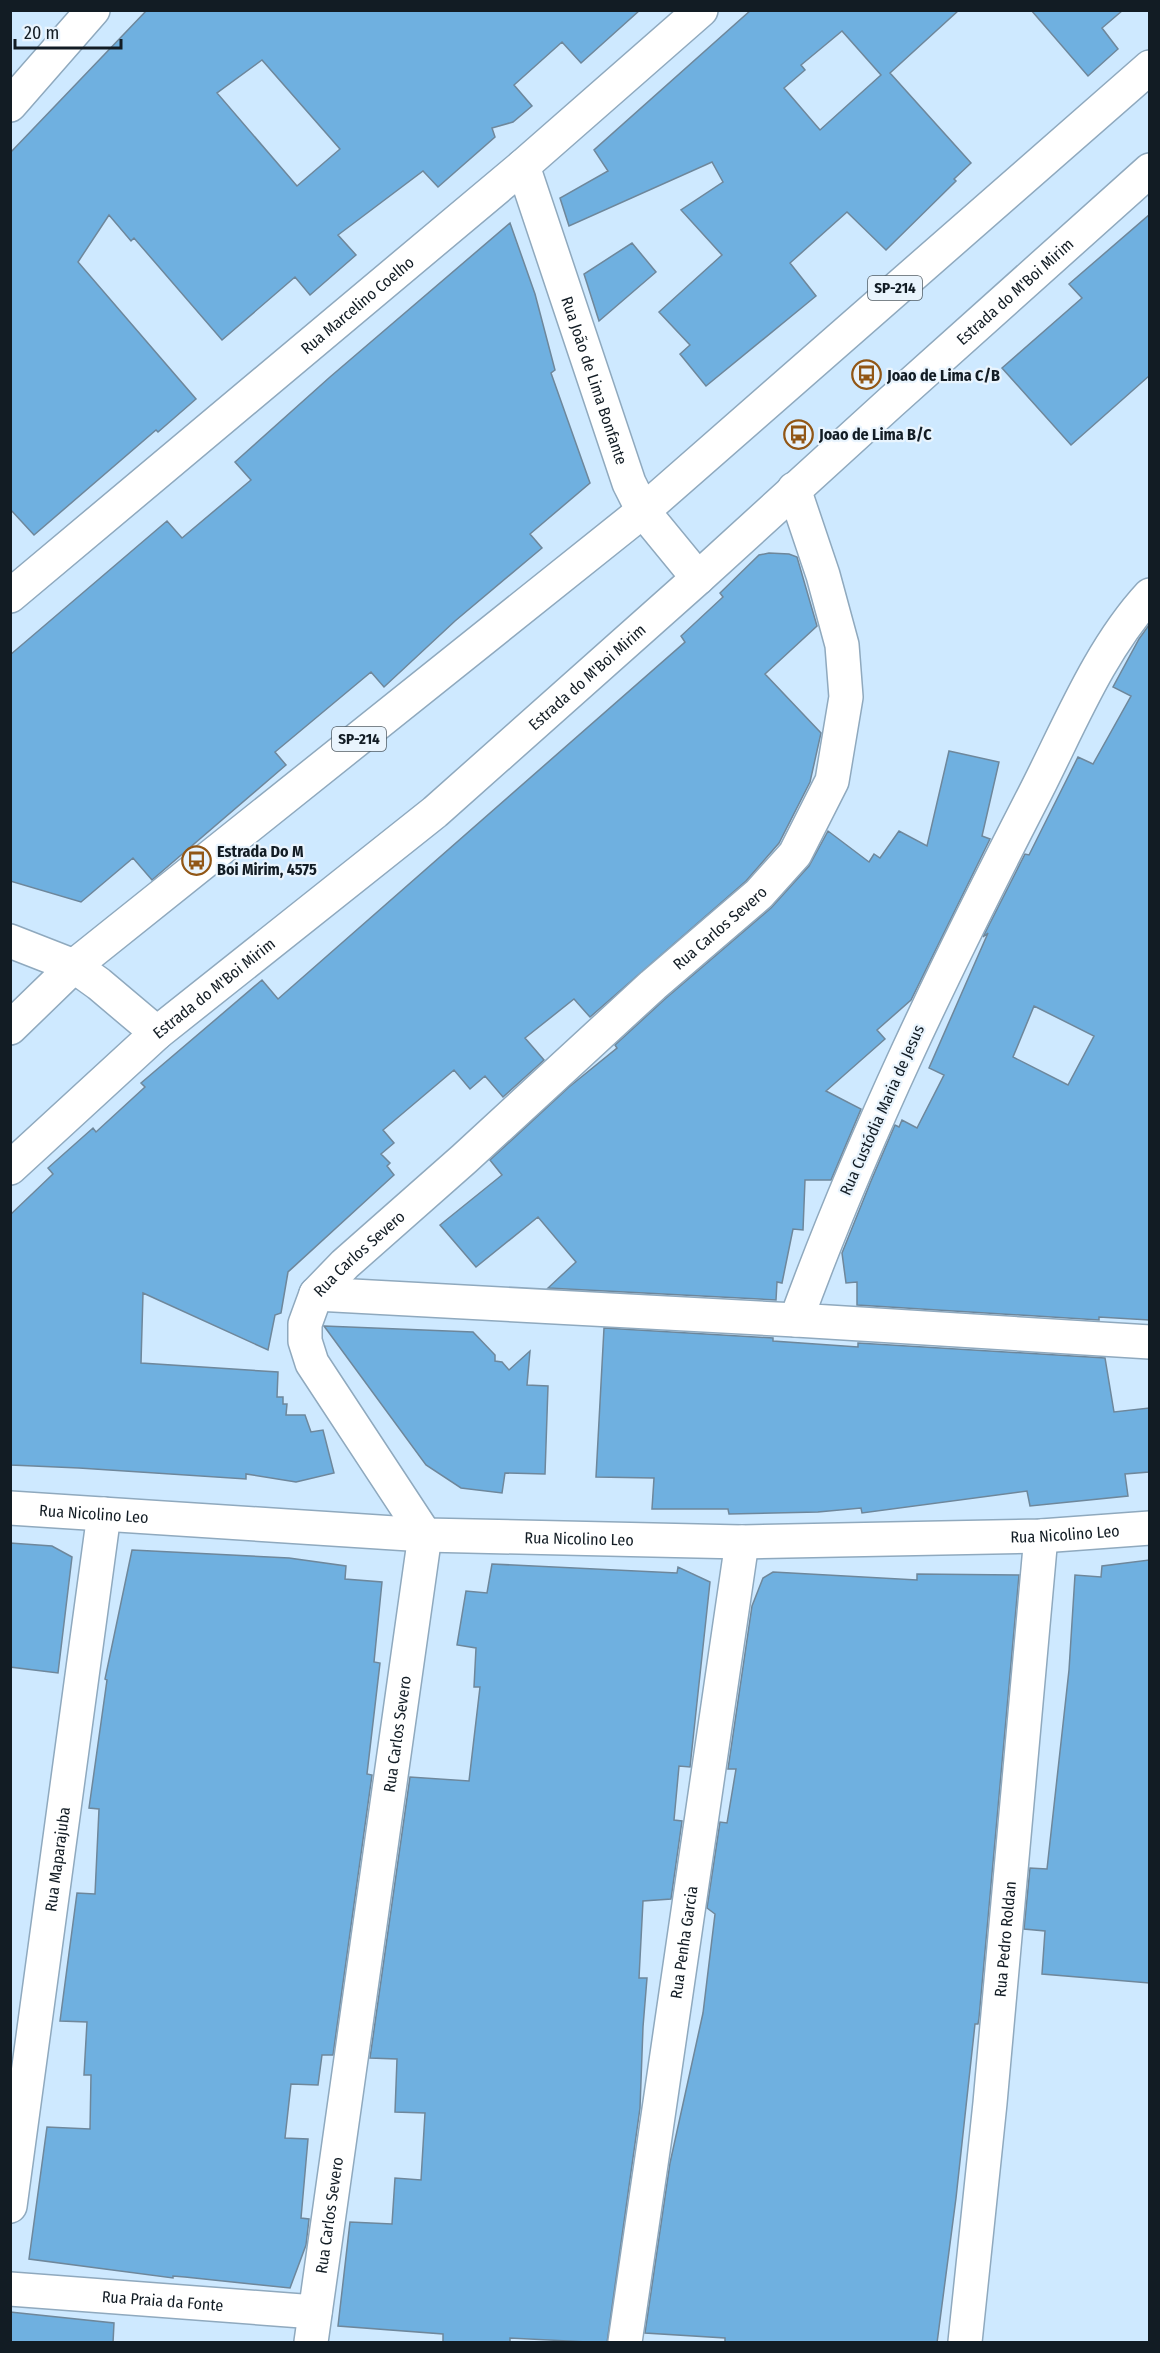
<svg xmlns="http://www.w3.org/2000/svg" width="1160" height="2353" viewBox="0 0 1160 2353" font-family="'Fira Sans Condensed',sans-serif">
<style>
.building{fill:#6fb0e0;stroke:#6e879b;stroke-width:1.5;fill-rule:evenodd}
.lines{fill:none;stroke-linecap:round;stroke-linejoin:round}
.minor-casing{stroke:#8fa9be;stroke-width:36}
.primary-casing{stroke:#8fa9be;stroke-width:36}
.minor{stroke:#fff;stroke-width:33}
.primary{stroke:#fff;stroke-width:33}
.labels{text-anchor:middle;dominant-baseline:central;stroke-width:4.5;stroke-linejoin:round;paint-order:stroke}
.shield{fill:#e9f4fd;stroke:#525d65;stroke-width:1.5}
.shield-label{font-size:15px;font-weight:bold;fill:#121c24}
.street-label{font-size:16px;fill:#121c24;stroke:#e9f4fd}
.poi-label{font-size:16px;font-weight:bold;fill:#121c24;stroke:#e9f4fd;text-anchor:start}
</style>
<rect width="100%" height="100%" fill="#cee9ff"/>
<path class="building" d="M147,10H640L581,63L562,42L514,85L532,106L513,122L492,128L495,137L438,187L423,171L338,235L356,255L310,295L295,277L222,340L134,238L131,241L109,215L78,262L196,399L158,432L156,430L34,535L10,509V153ZM262,60L340,149L297,186L217,93Z
M751,10H959L890,73L971,163L954,179L956,181L886,250L847,212L790,263L816,296L706,386L680,354L690,345L659,312L722,255L681,210L723,182L712,162L569,226L560,198L608,171L594,150ZM842,31L881,75L820,130L784,88L805,70L801,65Z
M1031,10H1123L1102,28L1118,49L1088,76Z
M1149,215V376L1071,445L1002,368L1082,298L1069,284Z
M510,223L535,294L555,370L551,373L590,483L530,534L542,548L455,621L384,687L371,672L275,752L286,765L152,880L133,858L81,902L10,881V655L167,521L182,538L251,480L235,462L330,377Z
M632,243L656,272L599,321L584,274Z
M769,553L789,554L797,557L817,626L765,674L821,733L810,782L779,843L746,881L590,1017L574,999L525,1038L544,1060L503,1097L485,1076L470,1089L454,1070L383,1130L394,1143L381,1154L390,1163L387,1166L394,1175L288,1272L281,1313L275,1315L268,1350L143,1293L141,1363L278,1372L277,1397H283V1404H287L286,1415H305L311,1432L323,1430L334,1473L296,1482L246,1474V1479L79,1468L11,1465L10,1215L53,1174L48,1168L93,1128L96,1132L145,1087L141,1083L262,980L278,999L685,642L681,636L723,597L720,593L759,555Z
M1149,625V1320L1099,1317V1320L857,1305V1282L846,1283L842,1253L871,1181L895,1125L899,1127L902,1120L917,1128L944,1075L929,1068L988,933L983,937L1025,854L1029,855L1078,757L1093,764L1131,696L1113,687L1139,639ZM1034,1006L1094,1036L1068,1085L1013,1057Z
M949,751L999,762L982,836L990,839L911,1000L877,1030L885,1039L826,1091L861,1109L831,1180H805L803,1230L793,1229L782,1283L777,1282L776,1300L548,1288L576,1262L538,1217L476,1267L440,1225L502,1175L490,1160L569,1087L617,1048L615,1045L665,999L771,908L809,866L828,831L869,862L874,854L880,858L899,831L927,846Z
M324,1326L473,1332L495,1355V1361L502,1362L509,1370L530,1351L527,1385L548,1386L545,1474L505,1473L502,1493L461,1488L426,1465Z
M604,1328L773,1338V1341L858,1347V1343L1105,1358L1114,1412L1149,1408V1472L1125,1474L1128,1496L1030,1506L1027,1491L862,1513L861,1508L818,1512L729,1514L728,1509H652L654,1478L596,1477Z
M10,1543L52,1546L72,1557L58,1673L10,1667Z
M132,1550L289,1558L346,1566L345,1579L382,1582L374,1662L380,1663L367,1774L372,1775L333,2055H322L318,2085L291,2084L285,2138L308,2139L301,2218L309,2219L306,2245L290,2288L185,2277L173,2276V2278L29,2259L47,2127L90,2129L91,2075H84L87,2022L60,2021L77,1893L95,1894L99,1809L89,1808L107,1680L105,1679Z
M1149,1560V1983L1042,1974L1045,1931L1024,1929L1030,1868L1047,1869L1069,1670L1075,1575L1101,1577L1102,1566Z
M492,1564L677,1573L678,1567L710,1582L690,1767L679,1766L674,1820L682,1821L671,1899L643,1901L639,1978H647L643,2027L640,2108L607,2343L510,2338V2343H443V2334L338,2326L350,2222L392,2224L395,2178L421,2180L425,2113L395,2112L397,2059L370,2058L410,1777L469,1781L480,1687H474L476,1648L457,1645L466,1591L487,1593Z
M773,1572L917,1580V1574L1019,1575L979,2018L978,2024H975L956,2198L937,2343H725V2338L645,2333L670,2163L703,2013L715,1914L707,1908L720,1822L727,1823L736,1769H728L752,1606L763,1578Z
M10,2312L114,2323L113,2343H10Z"/>
<g class="lines">
<defs>
<g id="minor">
<path d="M10,105L93,10"/>
<path id="s1" d="M523,166L629,483L643,511L698,578"/>
<path d="M1150,595C1099,650 1068,729 1034,795C946,966 862,1139 796,1320L1150,1342"/>
<path id="s2" d="M10,596L523,166L701,10"/>
<path d="M10,941L74,966L99,984L157,1033"/>
<path d="M316,1294L796,1320"/>
<path id="s3" d="M10,1508L425,1535L742,1542L1041,1536L1150,1528"/>
<path id="s4" d="M10,2206L104,1514"/>
<path id="s5" d="M10,2289L315,2312"/>
<path id="s6" d="M311,2342L425,1535L312,1363L305,1341V1324L316,1294L345,1264L464,1159L653,985L759,894L795,854L832,781L846,697L842,645L823,575L794,489"/>
<path id="s7" d="M625,2342L742,1542"/>
<path id="s8" d="M965,2342L990,2103L1041,1536"/>
</g>
<g id="primary">
<path d="M10,1028L74,966L643,511L1150,67"/>
<path id="s9" d="M10,1168L157,1033L435,812L698,578L890,403L1150,170"/>
</g>
</defs>
<use href="#minor" class="minor-casing"/>
<use href="#primary" class="primary-casing"/>
<use href="#minor" class="minor"/>
<use href="#primary" class="primary"/>
</g>
<defs>
<symbol id="bus-ring" viewBox="-11 -11 22 22"><circle r="9.5" fill="#e9f4fd" stroke="#915615" stroke-width="1.5"/><path d="M-5-6H5V4H4V6H2V4H-2V6H-4V4H-5ZM-3.5-4V0h7V-4ZM-3.5 1.2v1.5H-2V1.2ZM2 1.2v1.5H3.5V1.2Z" fill="#915615"/></symbol>
</defs>
<g fill-rule="evenodd">
<use href="#bus-ring" x="850" y="358" width="33" height="33"/>
<use href="#bus-ring" x="782" y="418" width="33" height="33"/>
<use href="#bus-ring" x="180" y="844" width="33" height="33"/>
</g>
<g class="labels">
<g class="shield">
<rect x="868" y="276" width="54" height="24" rx="4.5"/>
<rect x="332" y="727" width="54" height="24" rx="4.5"/>
</g>
<g class="shield-label">
<text x="895" y="288">SP-214</text>
<text x="359" y="739">SP-214</text>
</g>
<g class="street-label">
<text stroke="none"><textPath href="#s9" startOffset="1334">Estrada do M'Boi Mirim</textPath></text>
<text stroke="none"><textPath href="#s2" startOffset="453">Rua Marcelino Coelho</textPath></text>
<text stroke="none"><textPath href="#s1" startOffset="226">Rua João de Lima Bonfante</textPath></text>
<text stroke="none"><textPath href="#s9" startOffset="758">Estrada do M'Boi Mirim</textPath></text>
<text stroke="none"><textPath href="#s6" startOffset="1638">Rua Carlos Severo</textPath></text>
<text stroke="none"><textPath href="#s9" startOffset="272">Estrada do M'Boi Mirim</textPath></text>
<text transform="translate(882 1110) rotate(-66)">Rua Custódia Maria de Jesus</text>
<text stroke="none"><textPath href="#s6" startOffset="1152">Rua Carlos Severo</textPath></text>
<text stroke="none"><textPath href="#s3" startOffset="84">Rua Nicolino Leo</textPath></text>
<text stroke="none"><textPath href="#s3" startOffset="1056">Rua Nicolino Leo</textPath></text>
<text stroke="none"><textPath href="#s3" startOffset="570">Rua Nicolino Leo</textPath></text>
<text stroke="none"><textPath href="#s6" startOffset="614">Rua Carlos Severo</textPath></text>
<text stroke="none"><textPath href="#s4" startOffset="350">Rua Maparajuba</textPath></text>
<text stroke="none"><textPath href="#s8" startOffset="405">Rua Pedro Roldan</textPath></text>
<text stroke="none"><textPath href="#s7" startOffset="404">Rua Penha Garcia</textPath></text>
<text stroke="none"><textPath href="#s6" startOffset="128">Rua Carlos Severo</textPath></text>
<text stroke="none"><textPath href="#s5" startOffset="153">Rua Praia da Fonte</textPath></text>
</g>
<g class="poi-label">
<text x="887" y="375">Joao de Lima C/B</text>
<text x="819" y="434">Joao de Lima B/C</text>
<text x="217" y="851">Estrada Do M<tspan x="217" dy="18">Boi Mirim, 4575</tspan></text>
</g>
</g>
<rect width="1160" height="2353" fill="none" stroke="#121c24" stroke-width="24"/>
<path d="M15 39v9h106v-9" fill="none" stroke="#121c24" stroke-width="3"/>
<text x="24" y="39" font-size="18" fill="#121c24" stroke="#e9f4fd" stroke-width="4.5" paint-order="stroke">20 m</text>
</svg>
